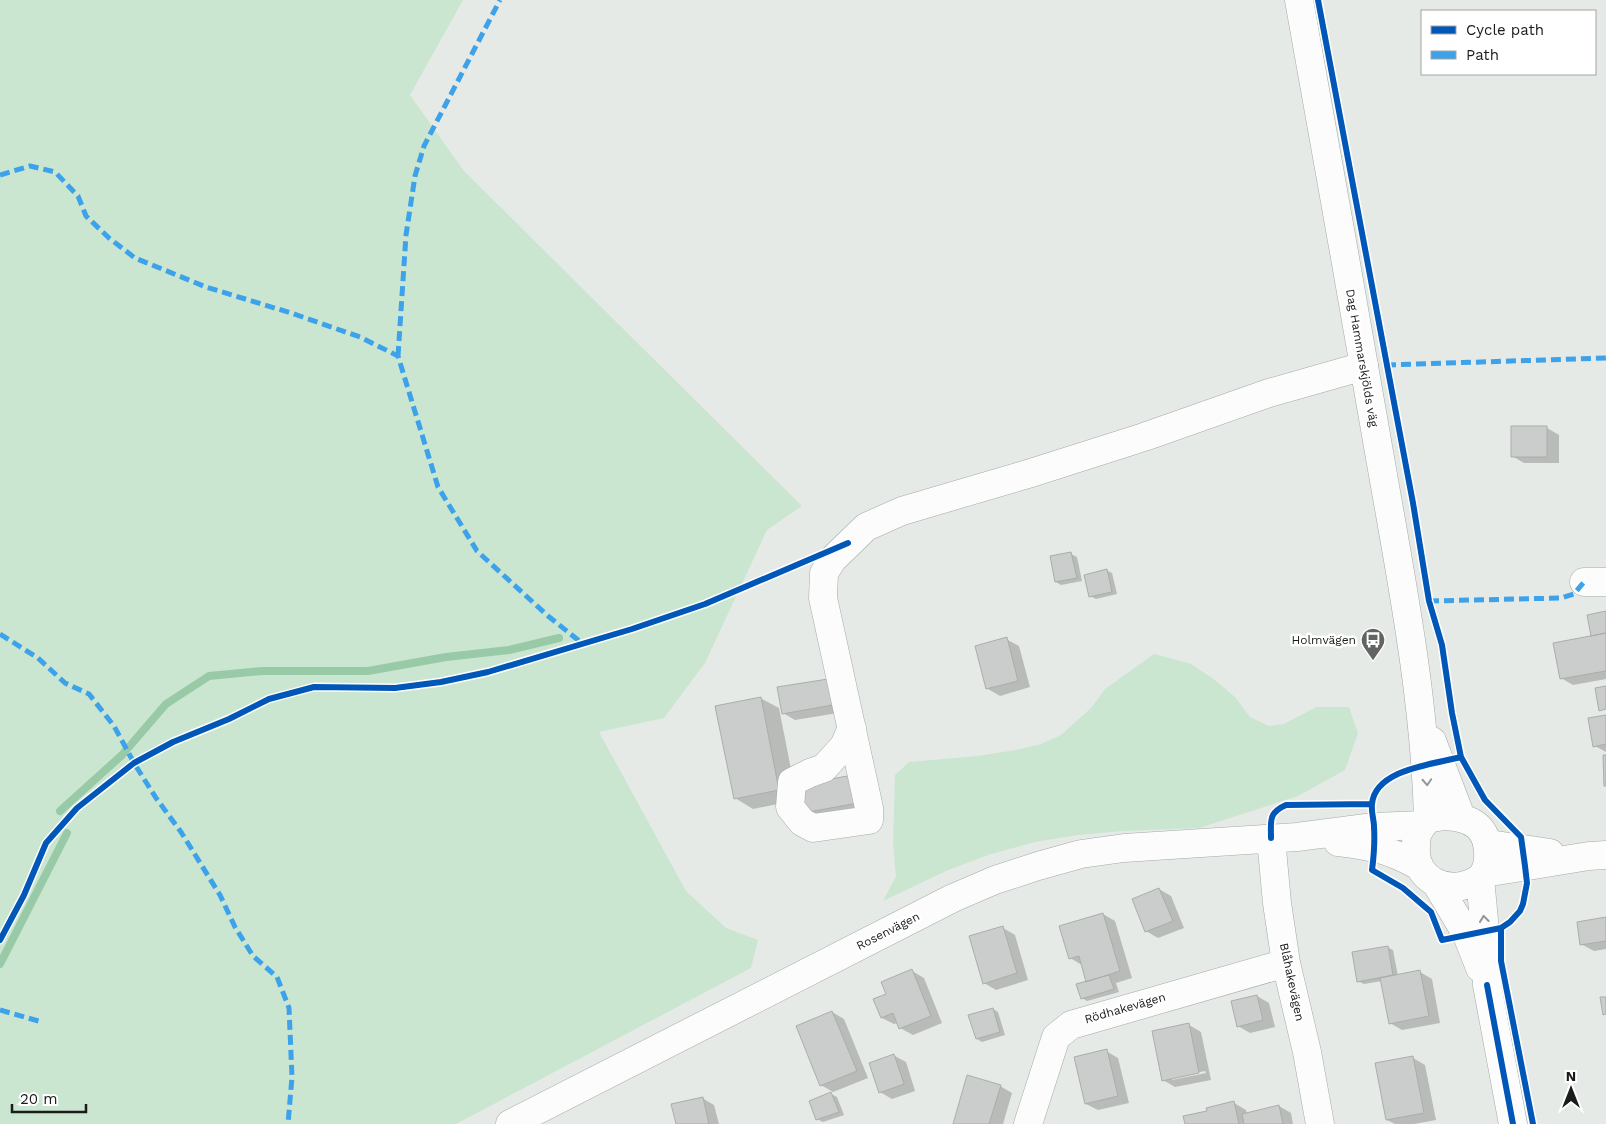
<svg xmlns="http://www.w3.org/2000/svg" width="1606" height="1124" viewBox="0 0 1606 1124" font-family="'Work Sans',sans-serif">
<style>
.green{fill:#cae6d1}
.shadow{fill:#0003;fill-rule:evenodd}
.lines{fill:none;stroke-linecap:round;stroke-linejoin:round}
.stream{stroke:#99caa7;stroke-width:8}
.building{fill:#cacdcb;stroke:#aaadaa}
.minor-casing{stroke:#a5a9a6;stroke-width:29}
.major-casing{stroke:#a5a9a6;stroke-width:29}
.minor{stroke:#fbfcfb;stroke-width:28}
.major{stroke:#fbfcfb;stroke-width:28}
.quiet{stroke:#3da2ea;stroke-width:5;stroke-dasharray:10 5;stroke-linecap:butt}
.cycleway-casing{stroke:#fff;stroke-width:9}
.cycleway{stroke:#0057b8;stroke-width:6}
.oneway{stroke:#959796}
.labels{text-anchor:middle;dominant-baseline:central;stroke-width:5;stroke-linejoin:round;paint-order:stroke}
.street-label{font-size:12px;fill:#191c1a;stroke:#fff}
.poi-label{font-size:12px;fill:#191c1a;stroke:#fff;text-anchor:end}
</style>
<rect width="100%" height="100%" fill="#e6eae7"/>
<path class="green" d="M0,0H463L410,95L464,171L802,506L767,530L705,663L664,718L599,732L686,891L726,928L758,940L751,968L456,1124H0Z
M1154,654L1189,663L1211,677L1235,697L1250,717L1269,726L1284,724L1316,707H1349L1358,733L1345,770L1298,796L1199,828L1124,831L1078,835L1035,842L991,854L946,871L883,901L896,876L893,844L895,775L909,762L977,756L1016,750L1041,744L1061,735L1091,708L1105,689Z"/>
<path class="shadow" d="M1547,428L1559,435V463H1524L1512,456Z
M1071,554L1077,557L1082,581L1061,585L1056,582Z
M1106,570L1112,573L1117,594L1096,599L1090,596Z
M1606,612V679L1573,685L1561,678L1595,637Z
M1006,639L1019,646L1030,687L1000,696L988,689L976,647Z
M828,680L844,712L795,720L783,713Z
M760,698L779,708L797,800L753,809L735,798Z
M1606,716V752L1595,746Z
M853,777L869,809L816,819L804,812Z
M1159,889L1171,896L1184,928L1158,938L1146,931Z
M1103,914L1115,921L1132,978L1116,983L1119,992L1087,1001L1082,998L1088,982L1082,965L1070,958Z
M1606,919V949L1594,951L1581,944Z
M1003,928L1015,935L1028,980L996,990L984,983Z
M1387,947L1393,950L1398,976L1420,972L1432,979L1440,1023L1402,1030L1390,1023L1382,981L1364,984L1358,981Z
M912,971L924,978L942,1023L913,1035L900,1028L898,1023L894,1024L882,1018L888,995Z
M1257,996L1269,1003L1275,1027L1250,1033L1238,1026Z
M993,1009L998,1012L1005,1035L982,1042L977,1039Z
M832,1012L844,1019L868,1078L833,1092L821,1085Z
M1189,1025L1201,1032L1211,1080L1175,1087L1163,1080ZM1205,1071L1206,1073L1172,1080V1078Z
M1106,1051L1118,1058L1129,1103L1098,1110L1086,1104Z
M893,1055L906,1062L915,1091L892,1099L880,1092Z
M1413,1058L1425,1065L1436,1120L1414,1124H1395L1387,1120Z
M1000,1086L1012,1093L1003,1124H954Z
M831,1094L837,1097L844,1115L823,1122L817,1119Z
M702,1098L714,1105L719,1124H677Z
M1234,1103L1246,1110L1247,1114L1279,1106L1291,1113L1293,1124H1186L1209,1112Z"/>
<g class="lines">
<path class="stream" d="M60,811L122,755L166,704L209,676L262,671H368L446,657L509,650L559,638
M0,964L67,833"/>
</g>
<path class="building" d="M1511,426H1547V457H1511Z
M1071,552L1077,578L1055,582L1050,556Z
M1107,569L1112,592L1089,597L1084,575Z
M1606,611V633L1591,636L1587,615Z
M1606,633V671L1560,679L1553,643Z
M1007,637L1018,681L986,689L975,646Z
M828,679L833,705L782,714L777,687Z
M1606,686V709L1599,711L1595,688Z
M761,697L779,790L734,799L715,706Z
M1606,715V744L1593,747L1588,718Z
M1603,755H1606V786H1604Z
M853,775L858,803L803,813L798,785Z
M1159,888L1173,921L1145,932L1132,899Z
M1103,913L1120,971L1086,982L1079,956L1069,959L1059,926Z
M1606,917V941L1580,945L1577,922Z
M1003,926L1017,973L983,984L969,936Z
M1388,946L1393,975L1357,982L1352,952Z
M912,969L931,1016L899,1029L893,1013L881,1018L873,999L886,994L881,982Z
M1420,970L1429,1016L1389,1024L1380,978Z
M1109,975L1114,989L1081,999L1076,984Z
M1257,995L1263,1020L1237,1027L1231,1001Z
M1600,997H1606V1014L1603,1015Z
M993,1008L1000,1032L976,1039L968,1015Z
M832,1011L857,1071L820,1086L796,1026Z
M1189,1023L1199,1073L1162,1081L1152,1031Z
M1107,1049L1118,1096L1085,1104L1074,1057Z
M894,1054L904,1084L879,1093L869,1063Z
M1413,1056L1424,1113L1386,1120L1375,1063Z
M967,1075L1001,1085L989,1124H953Z
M831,1092L839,1112L816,1120L809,1101Z
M703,1097L709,1124H676L671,1104Z
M1234,1101L1239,1124H1185L1183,1116L1207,1111L1206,1108Z
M1279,1105L1283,1124H1244L1242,1114Z"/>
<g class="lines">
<defs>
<path id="minor" d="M1584,582H1606
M852,728L844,746L824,768L810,773L792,782L790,807L802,822L813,828L869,820V808L823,598L824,573L833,559L866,527L902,511L1031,473L1144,437L1269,393L1364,366
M1271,838L1277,903L1286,963L1307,1052L1320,1124
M1338,842C1371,846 1388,849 1419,866
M1488,844L1550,853
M1484,873L1589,856L1606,855
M510,1124L953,898L995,880L1038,866L1081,854L1124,848L1297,837L1374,827L1423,825
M1028,1124L1056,1037L1071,1025L1286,963"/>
<path id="major" d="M1299,0C1326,151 1353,301 1379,452C1400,573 1425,696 1428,819
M1432,741L1461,817
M1444,816C1473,817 1490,828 1488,860C1487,868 1484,876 1477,880C1449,897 1413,880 1416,846C1416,840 1416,836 1419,831C1421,827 1424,821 1429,819C1433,817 1439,817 1444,816Z
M1480,878L1485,931L1487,985L1513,1124
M1436,883L1467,935L1480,968"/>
</defs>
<use href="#minor" class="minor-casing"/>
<use href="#major" class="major-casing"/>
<use href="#minor" class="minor"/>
<use href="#major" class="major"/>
<path class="quiet" d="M0,175L30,166L55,172L78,196L86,216L109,238L135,258L206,287L291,313L360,337L398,356L438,487L477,551L548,616L583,644
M398,356L406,235L415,176L424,146L500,0
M1386,365L1606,358
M1429,601L1561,598L1574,594L1584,582
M0,634L38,658L65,683L89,694L114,726L134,763L156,798L181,832L220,895L235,927L253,956L277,977L289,1008L292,1077L288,1124
M0,1010L42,1022"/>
<defs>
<path id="cycleway" d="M1318,0L1413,503L1429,601L1442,645L1452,713L1461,757L1485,800L1521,837L1525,866L1527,883L1523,904L1520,911L1510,922L1501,928L1442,940L1431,912L1403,888L1372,870C1374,855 1375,842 1374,827C1374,820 1371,812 1372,804C1375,769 1435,764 1461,757
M1271,838C1271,821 1268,813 1286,805L1372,804
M1501,928V961L1533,1124
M0,940L24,895L46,843L77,808L134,763L173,742L229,719L269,699L314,687L395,688L441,682L488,672L632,629L705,604L848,543
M1487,985L1513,1124"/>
</defs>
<use href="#cycleway" class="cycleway-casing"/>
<use href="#cycleway" class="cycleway"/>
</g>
<defs><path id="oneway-chevron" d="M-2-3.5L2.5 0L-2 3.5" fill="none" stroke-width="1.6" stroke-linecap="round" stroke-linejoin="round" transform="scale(1.25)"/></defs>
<g class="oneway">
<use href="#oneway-chevron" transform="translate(1427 782) rotate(87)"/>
<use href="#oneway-chevron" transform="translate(1484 919) rotate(-96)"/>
</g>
<defs>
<symbol id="bus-pin" viewBox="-11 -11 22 30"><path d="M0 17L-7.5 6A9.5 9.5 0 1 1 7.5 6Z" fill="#616462" stroke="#fff"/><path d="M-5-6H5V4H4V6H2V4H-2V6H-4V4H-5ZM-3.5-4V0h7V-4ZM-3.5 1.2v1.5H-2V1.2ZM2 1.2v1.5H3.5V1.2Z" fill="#fff"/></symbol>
</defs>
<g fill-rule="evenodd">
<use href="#bus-pin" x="1359" y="626" width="28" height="38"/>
</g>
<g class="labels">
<g class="street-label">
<text transform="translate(1362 358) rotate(80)">Dag Hammarskjölds väg</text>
<text transform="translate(888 931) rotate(-27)">Rosenvägen</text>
<text transform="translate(1292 982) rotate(78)">Blåhakevägen</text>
<text transform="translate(1125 1008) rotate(-16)">Rödhakevägen</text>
</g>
<g class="poi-label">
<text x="1356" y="640">Holmvägen</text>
</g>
</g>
<rect x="1421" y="10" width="175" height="65" fill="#ffffff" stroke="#a3a4a3"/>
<rect x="1431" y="26" width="25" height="8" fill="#0057b8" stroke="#a3a4a3"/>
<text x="1466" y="35" font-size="15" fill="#191c1a">Cycle path</text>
<rect x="1431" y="51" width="25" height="8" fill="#3da2ea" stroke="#a3a4a3"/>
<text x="1466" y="60" font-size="15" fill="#191c1a">Path</text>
<g transform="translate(1571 1089)" stroke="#ffffff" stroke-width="4" paint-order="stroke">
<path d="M0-4L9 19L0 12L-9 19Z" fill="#191c1a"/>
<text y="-8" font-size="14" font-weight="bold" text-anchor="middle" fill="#191c1a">N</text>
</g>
<path d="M12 1104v8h74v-8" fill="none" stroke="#191c1a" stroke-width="2.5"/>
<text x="20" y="1104" font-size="15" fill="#191c1a" stroke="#ffffff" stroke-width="4" paint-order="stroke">20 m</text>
</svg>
